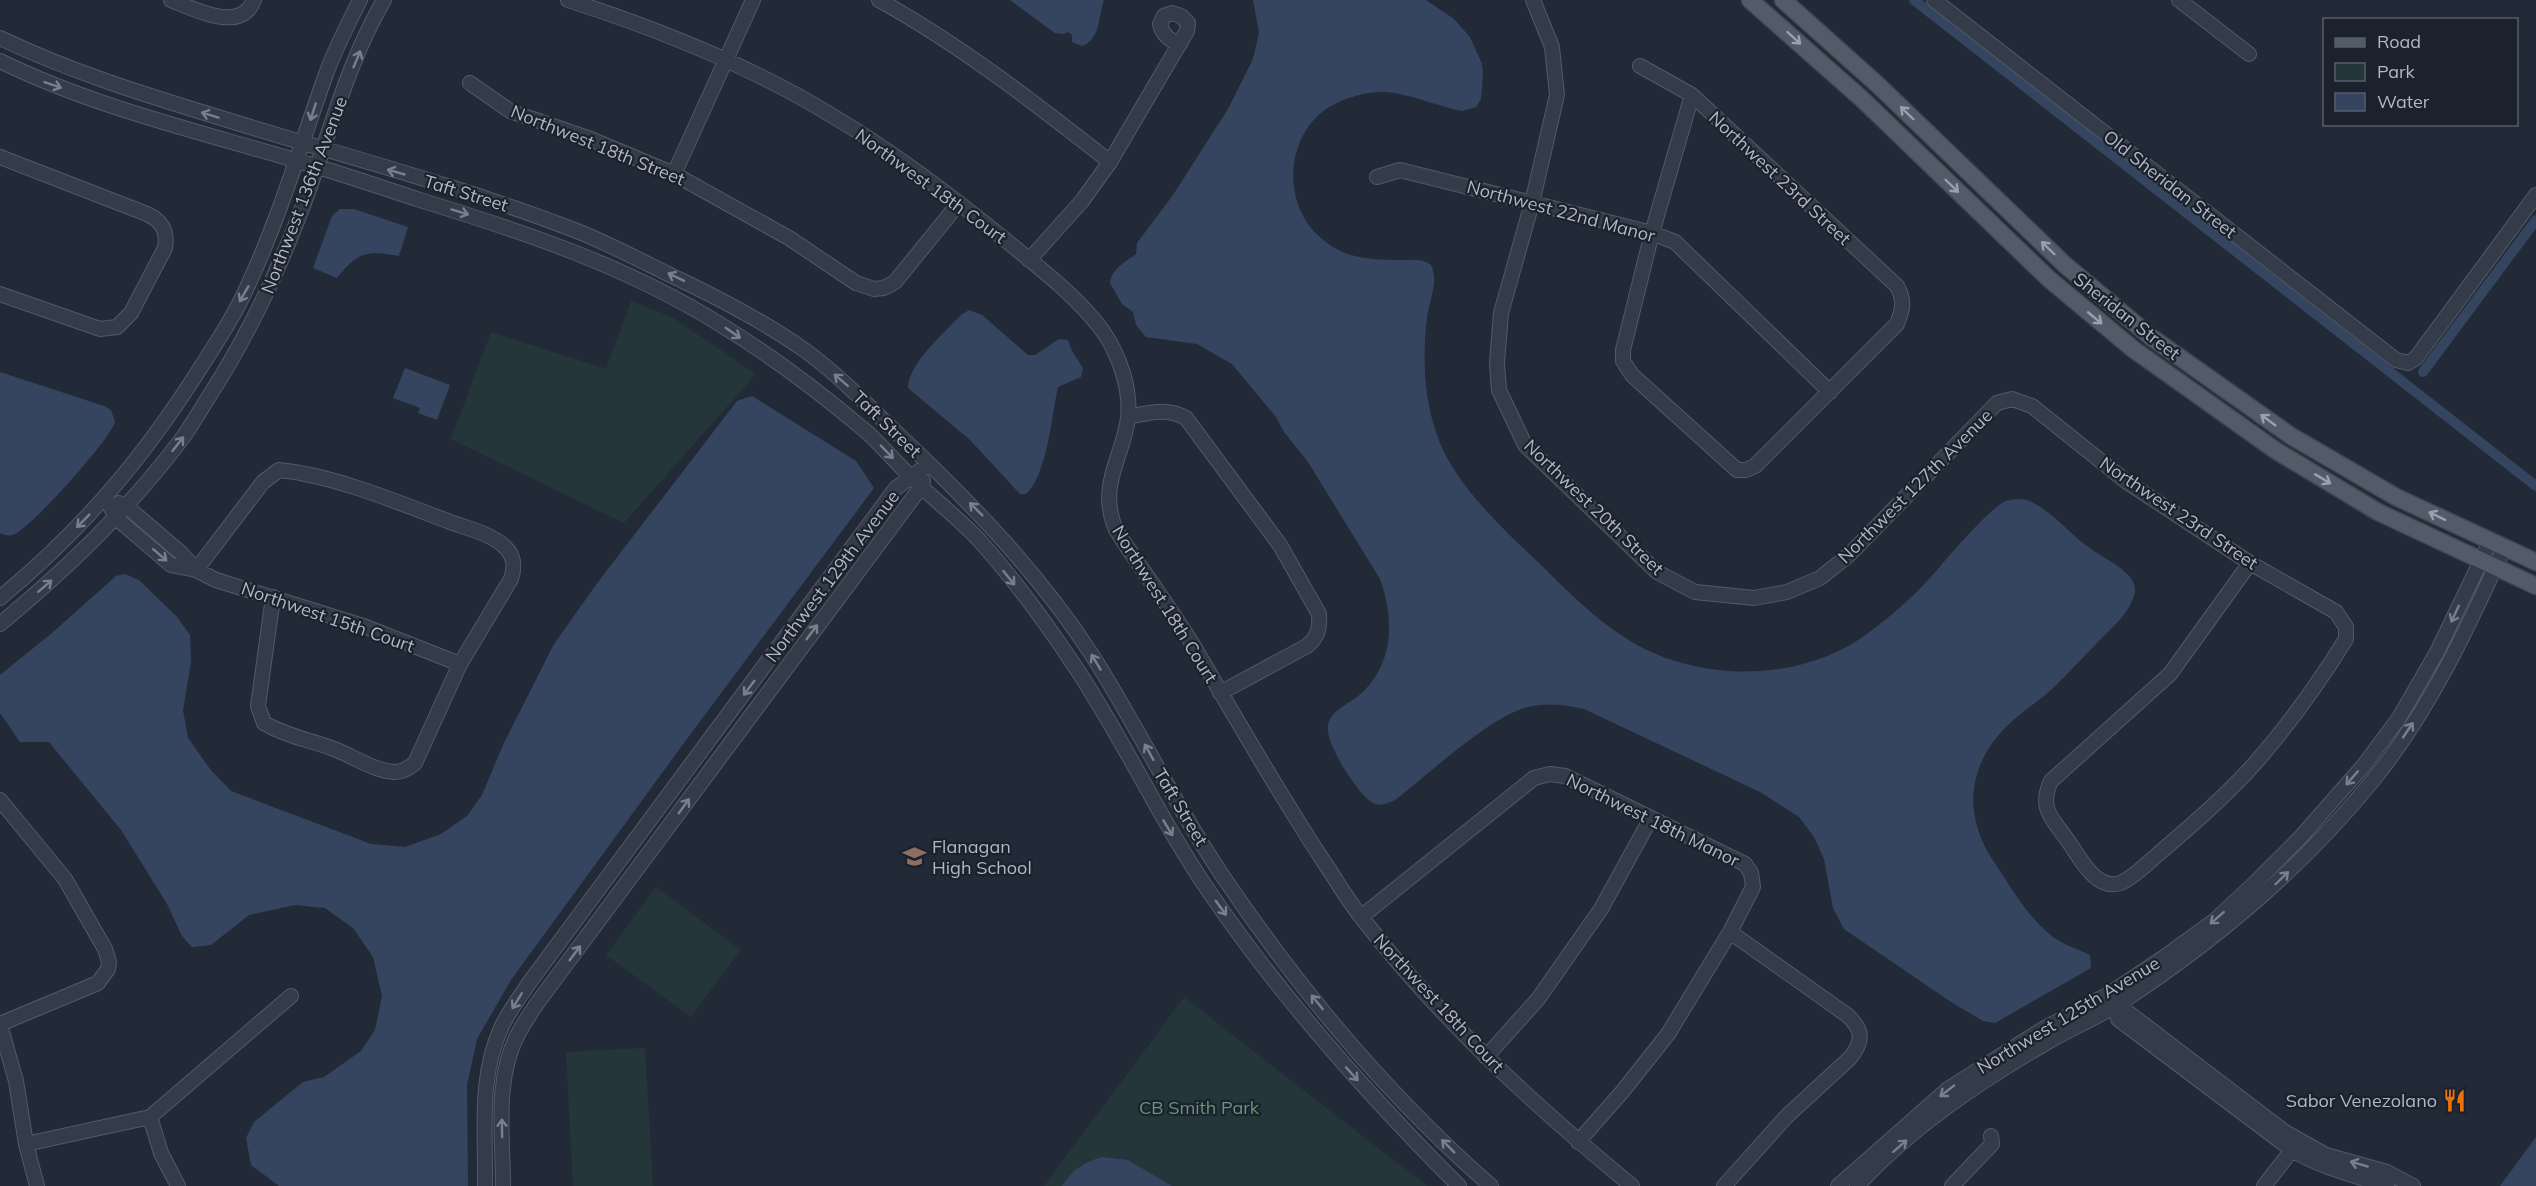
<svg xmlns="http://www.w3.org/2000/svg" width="2536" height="1186" viewBox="0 0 2536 1186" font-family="Mulish,sans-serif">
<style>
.green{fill:#243639}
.water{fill:#36455f}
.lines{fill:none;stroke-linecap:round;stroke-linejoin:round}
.canal{stroke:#36455f;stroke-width:10}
.minor-casing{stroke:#535a67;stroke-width:16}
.major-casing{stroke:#3f4652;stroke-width:19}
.minor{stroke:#353c49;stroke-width:14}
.major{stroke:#535b69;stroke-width:16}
.oneway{stroke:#99a0ae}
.oneway2{stroke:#79808d}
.labels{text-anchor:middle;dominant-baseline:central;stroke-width:4.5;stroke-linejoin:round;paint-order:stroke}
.street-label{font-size:18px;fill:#b0b7c5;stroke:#1b222d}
.poi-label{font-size:18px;fill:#b0b7c5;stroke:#1b222d;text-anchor:start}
.park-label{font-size:18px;fill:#689574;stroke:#1b222d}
</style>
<rect width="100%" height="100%" fill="#222a38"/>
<path class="green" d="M631,301L672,317L756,374L624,523L451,439L491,332L606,369Z
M656,887L741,950L691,1017L606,955Z
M1184,997L1427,1186H1044Z
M645,1048L653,1186H573L566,1052Z"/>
<path class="water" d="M1010,0H1104C1098,17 1101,39 1082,46L1072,42V35L1068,32L1063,34L1055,33Z
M1253,0H1426L1454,19L1470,37L1482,64L1483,73L1481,99L1476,107L1462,111C1439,107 1400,90 1378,92C1361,93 1341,99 1326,109C1285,138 1282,204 1320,237C1343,259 1370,260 1401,260C1412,260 1422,258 1431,265C1439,282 1429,300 1427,318C1421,369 1425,423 1453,468C1476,504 1508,534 1539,563C1565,589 1593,617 1624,637C1695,684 1803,684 1871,631C1892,615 1914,596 1931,577C1944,562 1990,507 2006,501C2013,499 2020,498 2027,500C2051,509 2070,535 2091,549C2102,557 2116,563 2126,573C2132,578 2135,584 2135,592C2129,615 2114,625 2098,642C2082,658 2067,675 2050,691C2035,704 2018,714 2004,729C1966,769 1964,817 1994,862C2011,887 2028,918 2053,937C2064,945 2078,949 2090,955L2091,968L1995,1023L1983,1021L1951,1002L1844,929L1833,908L1824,859L1814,837L1799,817L1760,792L1584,709C1566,705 1547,702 1528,707C1489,717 1429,774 1395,800C1388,803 1380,807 1373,803C1358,795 1324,742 1328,725C1331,711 1346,705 1357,697C1394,667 1395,620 1380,579L1308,462L1284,432L1276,417L1232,364L1197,344L1146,337L1136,325L1133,312L1122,304L1110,283C1111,269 1127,261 1136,254L1137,243L1173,195L1228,109L1253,59L1259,33Z
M340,209H354L408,227L399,256C366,250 358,252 337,278L313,268L332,216Z
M969,310L982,315L1028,355H1035L1059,339L1068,340L1072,351L1083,368L1081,377L1058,387C1052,413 1047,476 1026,494H1020L970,440L908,388C908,364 944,333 961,315Z
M405,368L450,385L437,420L418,413L420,408L393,398Z
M0,372L104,406L111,410L115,422C110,440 30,529 13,535C8,536 4,535 0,533Z
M752,396L856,461L874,488L681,747L511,980L477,1039L467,1085L468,1186H279L251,1165L246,1138L254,1122L303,1082L324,1077L361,1051L375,1030L382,996L373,957L353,928L325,908L295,905L249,915L211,945L192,947L182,936L167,904L121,830L49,742H20L0,713V675L52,633L116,576L125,574L139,580L177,617L190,635L191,662L183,710L188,738L210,769L231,791L371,844L405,847L441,834L467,816L482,795L503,745L554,644L598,582L737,401Z
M2536,1137V1186H2500Z
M1102,1157L1128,1160L1172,1186H1062C1072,1170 1084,1162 1102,1157Z"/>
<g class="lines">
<path class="canal" d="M1914,0L2536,486
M2423,372L2536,220"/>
<defs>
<path id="minor" d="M171,0C194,9 241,34 254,0
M568,0C658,29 749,65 831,115C892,151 948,194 1003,238C1037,266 1076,295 1102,330C1119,354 1131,388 1128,418C1123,457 1099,483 1114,525C1119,537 1129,549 1136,560C1155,588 1175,616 1193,645C1236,718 1277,791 1324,862C1337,881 1348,901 1362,918C1440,1019 1534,1105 1632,1186
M879,0C962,46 1036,104 1110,162
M1533,0L1552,47L1557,95L1532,203L1501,313L1497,363L1499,390L1525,445L1657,572L1695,592L1754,598L1787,592L1820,578L1849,555L1997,403L2012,399L2032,406L2127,482L2250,563L2336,612L2346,627V639C2320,681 2290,723 2257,761C2228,794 2191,826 2157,855C2148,863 2128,882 2117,884C2094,888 2079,856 2068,841C2053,819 2038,809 2051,781L2170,674L2250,563
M1934,0L2396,360L2408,363L2416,358L2536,195
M2179,0L2249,54
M0,38C71,72 146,95 221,118C340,155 461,186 577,231C607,243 636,258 666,273C713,295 760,319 803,349C838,374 867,405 898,434C970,502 1038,572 1092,655C1138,727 1174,804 1222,875C1298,988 1388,1096 1491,1186
M0,61C92,106 193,130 291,159C334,171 377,186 420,200C524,232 627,266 721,325C772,356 822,394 868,433C884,448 899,466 915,481C936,501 959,519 979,540C1013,578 1044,620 1072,662C1123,737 1159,819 1210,893C1283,1000 1368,1095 1459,1186
M1640,66L1692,95L1897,286C1905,301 1903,309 1897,324L1755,466L1746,470H1737L1632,375L1623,361V350L1652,233L1692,95
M470,83L510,111L588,138L674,174L789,238L856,283L874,289L884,288L895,282L959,203
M0,157L147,214C162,221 168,231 165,248L131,313L117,327L100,329L0,294
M674,174L753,0
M1377,177L1400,170L1652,233L1675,242L1830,392
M1029,260L1082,201L1110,162L1187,31L1188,23L1181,16L1172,13L1164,16L1160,24C1162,34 1170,41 1180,44
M1128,417C1149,413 1166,407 1186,418L1280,545L1319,614C1320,628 1318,637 1307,646L1220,693
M106,498L116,518L171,565L196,570L216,580L366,627L460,664
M119,503L126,506L181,553L196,570
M196,570L263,482L279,470C333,475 400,503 450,522C467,528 491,534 504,546C515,556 515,567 511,579L460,664L415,763C409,768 403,772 395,772C374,771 353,756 334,749C310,740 286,736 264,723L258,706L273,597
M0,598C82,530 142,460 199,370C217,342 236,313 249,283C280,216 301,144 326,74C335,49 348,24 360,0
M0,624C67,569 129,509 181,440C191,427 199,412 208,398C246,339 276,277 301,211C328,141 346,65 384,0
M0,800L65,879L105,949L109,962L108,969L98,983L0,1024
M1361,917L1534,778L1550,774L1565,776L1745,864L1751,873L1753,887L1730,932L1668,1034L1622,1092L1578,1142
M2117,1004L2285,1132L2326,1155L2387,1172L2413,1186
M2117,1004L2118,1019L2292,1150C2322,1168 2354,1175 2387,1186
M0,1025L16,1081L26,1144L37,1186
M1486,1057L1538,999L1601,909L1651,818
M150,1117L161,1153L178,1186
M26,1144L150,1117L291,996
M485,1186C486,1132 478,1077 502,1026C509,1011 520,997 529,983L896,488L929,464
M503,1186C503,1136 494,1080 518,1034C524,1023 531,1012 538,1002L921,487L923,481
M1724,1186L1787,1116L1850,1058C1863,1042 1864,1030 1847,1015L1730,932
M1838,1186L1948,1089L2043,1029L2109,994L2163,958L2214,921L2256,882L2299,839L2364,765L2399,718L2437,652L2490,542
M1857,1186C1910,1128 1979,1082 2046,1043C2070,1029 2096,1018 2120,1003C2215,941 2302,868 2374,779C2429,711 2468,628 2504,548
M1952,1186L1992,1144L1991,1136
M2264,1186L2296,1145"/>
<path id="major" d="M1750,0L1862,99L2049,279L2133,349L2275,450L2378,512L2536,586
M1783,0L1878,85L2064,264L2151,337L2291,436L2396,497L2536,562"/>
</defs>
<use href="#minor" class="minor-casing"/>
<use href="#major" class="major-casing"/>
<use href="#minor" class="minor"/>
<use href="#major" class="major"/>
</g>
<defs><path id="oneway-shaft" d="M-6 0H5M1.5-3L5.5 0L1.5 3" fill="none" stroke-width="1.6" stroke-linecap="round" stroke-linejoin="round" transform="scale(1.5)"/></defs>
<g class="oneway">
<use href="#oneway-shaft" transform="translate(1794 38) rotate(42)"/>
<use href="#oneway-shaft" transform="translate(1907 113) rotate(-136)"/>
<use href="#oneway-shaft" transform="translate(1952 186) rotate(44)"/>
<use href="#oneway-shaft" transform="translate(2048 248) rotate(-136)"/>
<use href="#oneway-shaft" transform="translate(2095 318) rotate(40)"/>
<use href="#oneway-shaft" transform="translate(2268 420) rotate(-144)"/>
<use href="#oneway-shaft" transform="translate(2323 479) rotate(31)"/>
<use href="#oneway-shaft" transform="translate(2437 516) rotate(-154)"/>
</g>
<g class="oneway2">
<use href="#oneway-shaft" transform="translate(357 59) rotate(-67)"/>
<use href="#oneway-shaft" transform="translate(53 85) rotate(19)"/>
<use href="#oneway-shaft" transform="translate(313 112) rotate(108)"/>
<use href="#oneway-shaft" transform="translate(210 115) rotate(-163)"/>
<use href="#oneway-shaft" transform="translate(396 172) rotate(-164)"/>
<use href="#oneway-shaft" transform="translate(460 212) rotate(17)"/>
<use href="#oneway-shaft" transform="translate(676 277) rotate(-154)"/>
<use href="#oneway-shaft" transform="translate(244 294) rotate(120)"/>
<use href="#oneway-shaft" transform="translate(733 333) rotate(35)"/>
<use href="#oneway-shaft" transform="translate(841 380) rotate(-139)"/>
<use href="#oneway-shaft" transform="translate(178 444) rotate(-52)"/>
<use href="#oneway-shaft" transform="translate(887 452) rotate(46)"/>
<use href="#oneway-shaft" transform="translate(976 509) rotate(-135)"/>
<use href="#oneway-shaft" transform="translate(83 521) rotate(135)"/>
<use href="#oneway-shaft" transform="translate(160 555) rotate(41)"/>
<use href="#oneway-shaft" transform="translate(1009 578) rotate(51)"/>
<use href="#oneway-shaft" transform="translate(45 586) rotate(-41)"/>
<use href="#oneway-shaft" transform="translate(2455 614) rotate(115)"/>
<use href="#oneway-shaft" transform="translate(812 632) rotate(-53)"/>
<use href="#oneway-shaft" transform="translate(1096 662) rotate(-121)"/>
<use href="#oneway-shaft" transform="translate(749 688) rotate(127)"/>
<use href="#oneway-shaft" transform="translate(2408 730) rotate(-56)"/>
<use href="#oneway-shaft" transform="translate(1149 752) rotate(-119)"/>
<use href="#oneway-shaft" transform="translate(2352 778) rotate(131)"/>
<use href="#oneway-shaft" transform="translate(684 806) rotate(-54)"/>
<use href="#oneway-shaft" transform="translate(1168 828) rotate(59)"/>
<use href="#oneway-shaft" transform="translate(2282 878) rotate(-44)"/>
<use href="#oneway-shaft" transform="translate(1221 908) rotate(54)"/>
<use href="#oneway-shaft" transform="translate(2217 918) rotate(139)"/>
<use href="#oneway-shaft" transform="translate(575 953) rotate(-53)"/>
<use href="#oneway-shaft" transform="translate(517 1001) rotate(122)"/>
<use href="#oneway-shaft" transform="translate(1317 1002) rotate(-129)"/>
<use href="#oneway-shaft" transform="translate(1352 1074) rotate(48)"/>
<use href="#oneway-shaft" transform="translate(1947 1091) rotate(142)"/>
<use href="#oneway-shaft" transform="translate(502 1128) rotate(-91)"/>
<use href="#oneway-shaft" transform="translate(1448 1146) rotate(-135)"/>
<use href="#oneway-shaft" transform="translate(1900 1146) rotate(-41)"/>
<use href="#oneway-shaft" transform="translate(2359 1164) rotate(-164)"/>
</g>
<defs>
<symbol id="school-bare" viewBox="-9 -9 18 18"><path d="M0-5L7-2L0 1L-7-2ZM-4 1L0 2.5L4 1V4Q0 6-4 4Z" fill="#8d6e63" stroke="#1b222d" stroke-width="2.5" paint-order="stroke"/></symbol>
<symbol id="restaurant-bare" viewBox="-9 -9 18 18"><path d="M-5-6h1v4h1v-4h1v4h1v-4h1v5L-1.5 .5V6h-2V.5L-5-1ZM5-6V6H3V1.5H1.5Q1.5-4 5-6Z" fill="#e8710a" stroke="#1b222d" stroke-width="2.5" paint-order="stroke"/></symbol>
</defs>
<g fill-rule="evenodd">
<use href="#school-bare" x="898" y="840" width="33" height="33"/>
<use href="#restaurant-bare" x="2438" y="1084" width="33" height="33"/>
</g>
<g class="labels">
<g class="street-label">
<text transform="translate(598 145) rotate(22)">Northwest 18th Street</text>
<text transform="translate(1780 178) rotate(43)">Northwest 23rd Street</text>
<text transform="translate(2170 184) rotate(38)">Old Sheridan Street</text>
<text transform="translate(931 186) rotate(36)">Northwest 18th Court</text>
<text transform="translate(466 193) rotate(17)">Taft Street</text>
<text transform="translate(304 195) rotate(-69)">Northwest 136th Avenue</text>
<text transform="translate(1561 211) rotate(15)">Northwest 22nd Manor</text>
<text transform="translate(2127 316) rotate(38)">Sheridan Street</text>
<text transform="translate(887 424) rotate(44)">Taft Street</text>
<text transform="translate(1915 486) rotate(-45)">Northwest 127th Avenue</text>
<text transform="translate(1594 507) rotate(44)">Northwest 20th Street</text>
<text transform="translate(2179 513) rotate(34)">Northwest 23rd Street</text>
<text transform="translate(832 576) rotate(-53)">Northwest 129th Avenue</text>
<text transform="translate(1165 604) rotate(58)">Northwest 18th Court</text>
<text transform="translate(328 617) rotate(19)">Northwest 15th Court</text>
<text transform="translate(1181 807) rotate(59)">Taft Street</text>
<text transform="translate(1653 820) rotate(26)">Northwest 18th Manor</text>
<text transform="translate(1439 1003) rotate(47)">Northwest 18th Court</text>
<text transform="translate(2068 1015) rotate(-31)">Northwest 125th Avenue</text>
</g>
<g class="poi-label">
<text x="932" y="846">Flanagan<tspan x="932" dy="21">High School</tspan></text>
<text x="2437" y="1100" text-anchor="end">Sabor Venezolano</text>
</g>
<g class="park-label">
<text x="1199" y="1107">CB Smith Park</text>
</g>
</g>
<rect x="2323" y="18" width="195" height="108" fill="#1b222d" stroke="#575e6a" stroke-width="1.5"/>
<rect x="2335" y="38" width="30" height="9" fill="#535b69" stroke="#575e6a" stroke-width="1.5"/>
<text x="2377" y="48" font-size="18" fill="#b0b7c5">Road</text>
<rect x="2335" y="63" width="30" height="18" fill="#243639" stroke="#575e6a" stroke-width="1.5"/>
<text x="2377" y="78" font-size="18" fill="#b0b7c5">Park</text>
<rect x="2335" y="93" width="30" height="18" fill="#36455f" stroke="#575e6a" stroke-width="1.5"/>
<text x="2377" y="108" font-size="18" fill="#b0b7c5">Water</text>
</svg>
